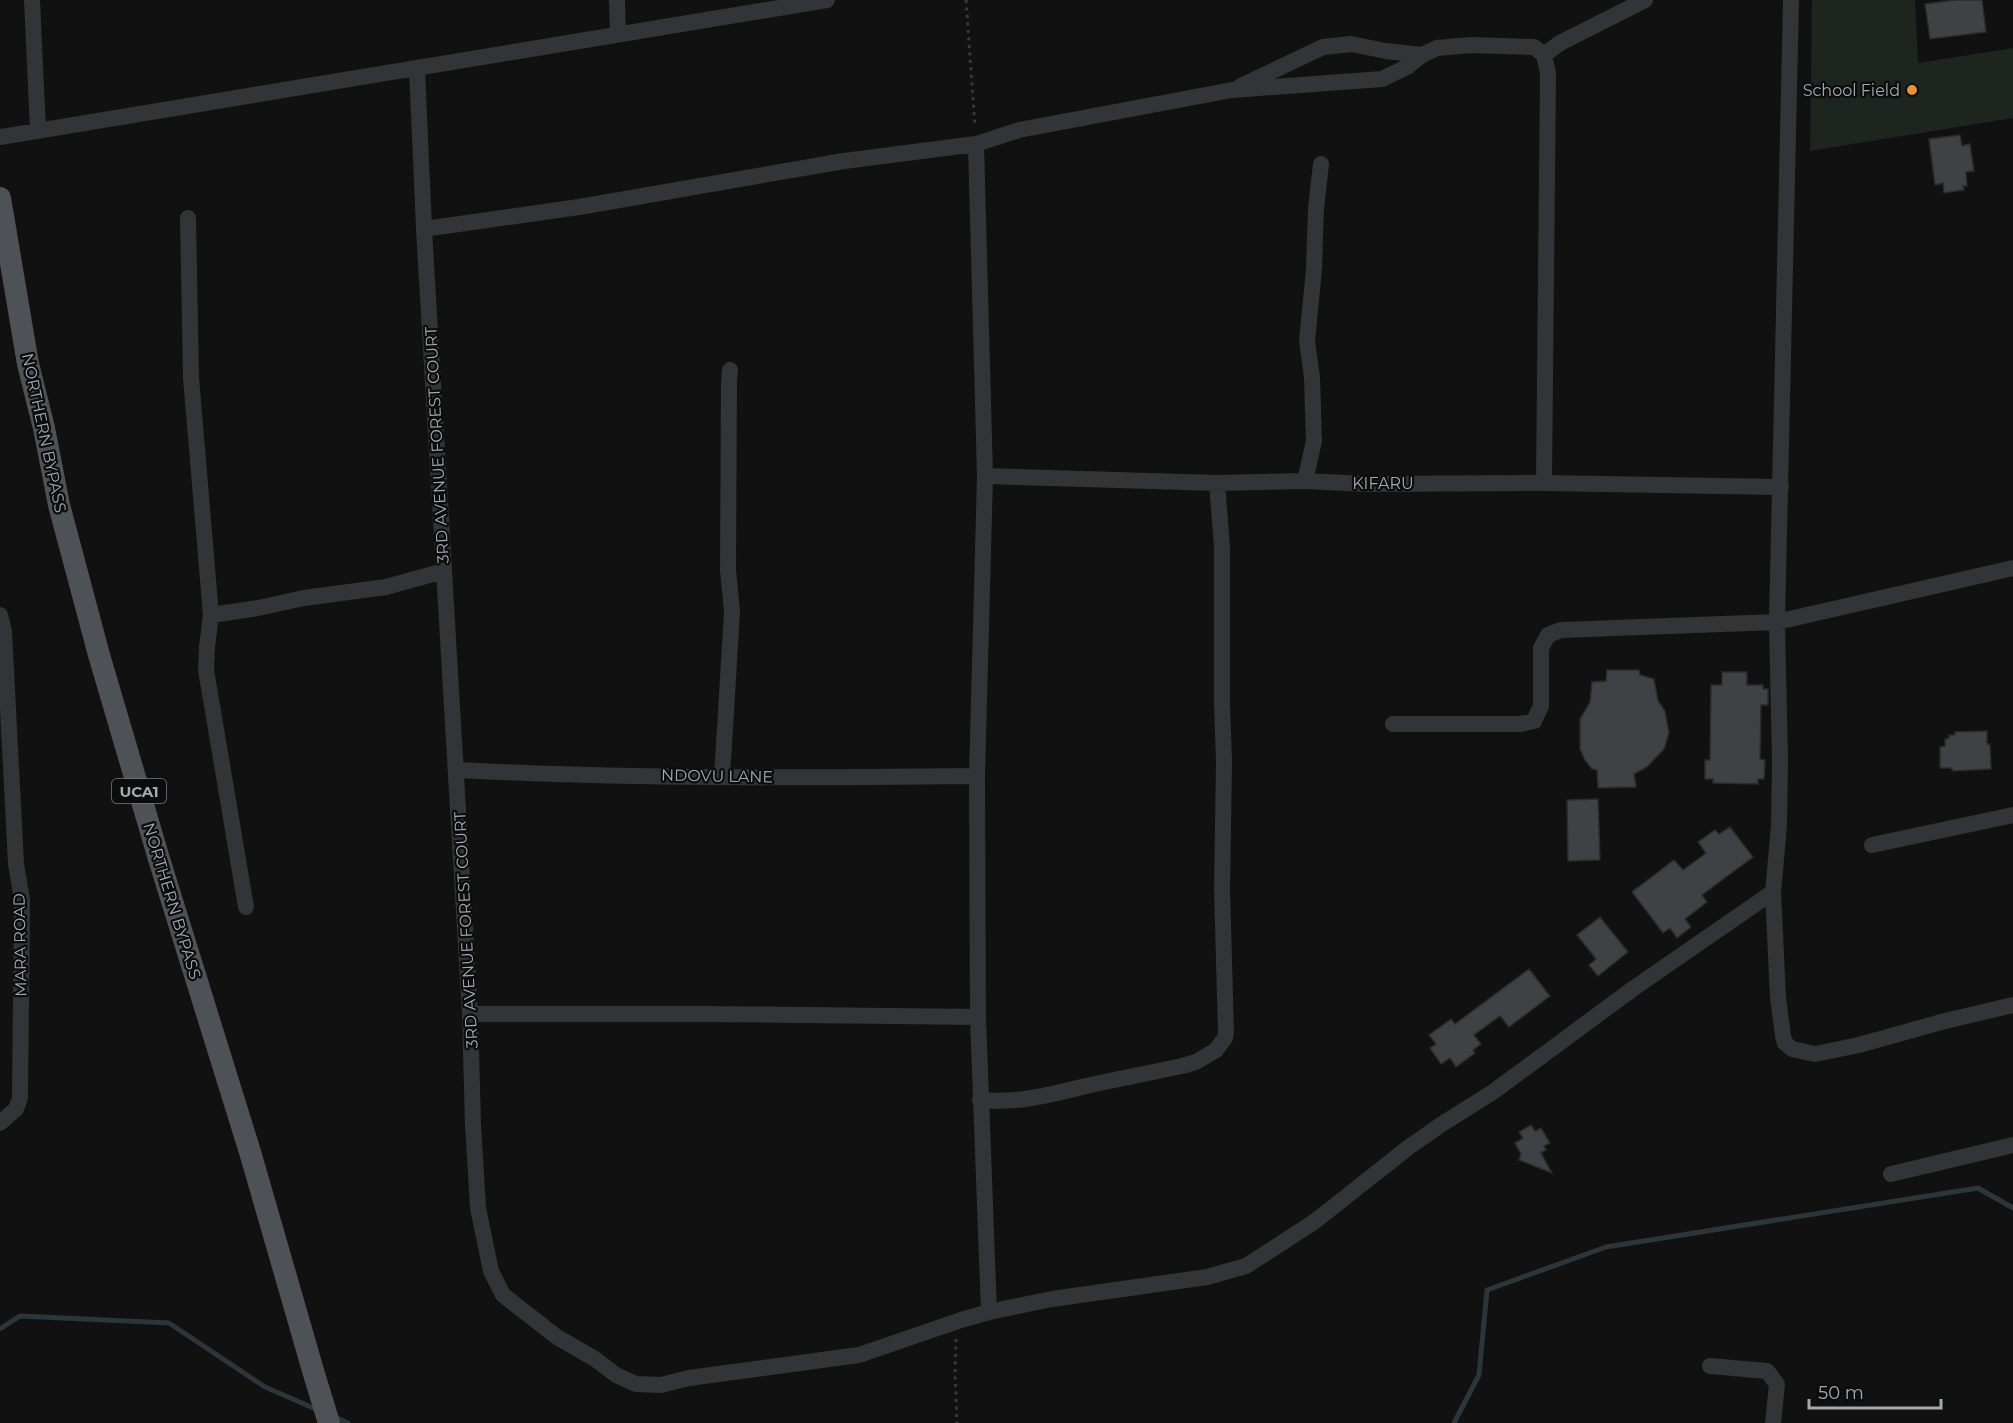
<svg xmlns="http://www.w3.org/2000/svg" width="2013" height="1423" viewBox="0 0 2013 1423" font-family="Montserrat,sans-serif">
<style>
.green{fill:#1e251e}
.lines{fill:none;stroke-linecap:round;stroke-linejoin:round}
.stream{stroke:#2b353a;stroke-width:5}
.building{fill:#404145;stroke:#2b2b2e;stroke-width:1.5}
.path{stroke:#383b3e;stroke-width:3;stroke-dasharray:3 4.5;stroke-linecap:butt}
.minor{stroke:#323437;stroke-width:16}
.major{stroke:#4e5156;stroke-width:22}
.poi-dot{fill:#e49437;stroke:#0c0c0d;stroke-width:2}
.labels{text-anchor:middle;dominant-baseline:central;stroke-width:4.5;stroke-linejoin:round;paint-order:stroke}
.shield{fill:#0c0c0d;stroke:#767b80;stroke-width:1.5}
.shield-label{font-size:15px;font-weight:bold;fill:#a3aab2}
.poi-label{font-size:16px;fill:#a3aab2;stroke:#0c0c0d;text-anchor:end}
.street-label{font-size:16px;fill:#a3aab2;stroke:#0c0c0d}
</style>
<rect width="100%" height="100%" fill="#111112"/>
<path class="green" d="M1812,0H1915L1918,63L2013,48V118L1810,151Z"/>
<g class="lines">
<path class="stream" d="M0,1329L20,1316L169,1323L265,1387L318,1410
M335,1417L348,1423
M1454,1423L1479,1375L1487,1290L1606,1247L1978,1188L2013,1208"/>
</g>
<path class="building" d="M1955,0H1982L1986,32L1930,39L1925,4Z
M1960,135L1962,146L1970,144L1974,171L1966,172L1967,186H1963L1964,190L1944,193L1943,183L1935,185L1929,139Z
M1607,670H1639L1640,675L1654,679L1658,701L1665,711L1669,733L1664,749L1647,767L1634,774L1636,787L1598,788L1597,770L1592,769L1585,760L1580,749V719L1590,702L1592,682L1606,681Z
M1722,672H1747V685H1763V689H1768V705H1761L1760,759L1765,760L1764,779H1758V784L1713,783V779H1705V760H1710L1711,685H1722Z
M1987,731V744H1990L1991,769L1952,771V768H1940V747L1945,746V739L1949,738V735H1955V732Z
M1598,799L1600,860L1568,861L1567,800Z
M1730,827L1753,857L1702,895L1707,902L1685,919L1691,927L1677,938L1670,928L1663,933L1632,892L1674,860L1683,870L1706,853L1698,842L1715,830L1719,834Z
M1600,917L1628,952L1598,976L1589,965L1596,959L1577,935Z
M1529,969L1550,996L1509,1027L1500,1016L1474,1035L1481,1044L1473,1050L1475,1053L1456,1067L1450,1058L1441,1064L1430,1048L1436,1044L1429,1035L1451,1019L1455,1024Z
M1531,1125L1535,1131L1541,1128L1550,1143L1544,1146L1546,1150L1541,1153L1552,1173L1519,1160L1521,1154L1515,1143L1523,1138L1519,1132Z"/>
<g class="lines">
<path class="path" d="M966,0L975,127
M956,1339L955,1373L957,1423"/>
<path class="minor" d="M32,0L38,130
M617,0L618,34
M1791,0L1777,622L1780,760L1779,826L1773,892L1778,997L1783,1036L1785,1043L1792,1049L1815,1054L1859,1045L1945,1021L2013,1005
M1544,55L1560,43L1645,0
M417,68L424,229L470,1014L473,1124L478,1208L491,1271L503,1295L557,1337L595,1359L616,1375L636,1384L661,1385L689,1378L859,1355L961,1320L989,1312L1052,1299L1207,1277L1246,1266L1314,1222L1409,1147L1442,1124L1493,1092L1634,988L1773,892
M1241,86L1323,47L1351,44L1386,51L1422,55
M0,137L827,0
M976,144L985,476L977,776L978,1017L989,1312
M188,218L191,378L211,615L258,608L304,598L386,587L444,571
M424,229L579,207L844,161L976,144L1019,130L1232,90L1382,79L1407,67L1422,55L1437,48L1471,45L1534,47L1544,55L1548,73L1544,483
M985,476L1217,483L1305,481L1367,484L1544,483L1781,487
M1305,481L1314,441L1312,377L1307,341L1314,269L1316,208L1321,164
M0,615L4,631L16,864L22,899L20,1098L16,1109L0,1123
M211,615L207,647L206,670L246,907
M1393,724H1520L1534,721L1541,706V648L1548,635L1561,630L1777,622L2013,568
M457,770C630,779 804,778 977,776
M722,777L732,612L728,570L729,383L730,370
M1872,845L2013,815
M470,1014H708L978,1017
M980,1100C1022,1104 1055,1093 1095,1084C1124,1078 1153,1072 1182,1066L1196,1062L1216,1050L1225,1038L1226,1032L1222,889L1224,761L1222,706V546L1217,483
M1891,1174L2013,1145
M1710,1366L1767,1371L1777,1384L1773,1423"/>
<path class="major" d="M0,198L28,364L44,428L59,505L99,655L159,859L250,1152L314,1374L329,1423"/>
</g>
<circle class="poi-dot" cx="1912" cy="90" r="6"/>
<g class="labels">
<rect class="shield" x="112" y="779" width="54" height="24" rx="4.5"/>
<g class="shield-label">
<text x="139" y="791">UCA1</text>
</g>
<g class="poi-label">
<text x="1900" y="90">School Field</text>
</g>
<g class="street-label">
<text transform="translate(44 433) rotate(78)">NORTHERN BYPASS</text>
<text transform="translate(437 445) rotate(-93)">3RD AVENUE FOREST COURT</text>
<text x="1383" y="483">KIFARU</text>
<text transform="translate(717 776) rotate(1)">NDOVU LANE</text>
<text transform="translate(172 901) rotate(73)">NORTHERN BYPASS</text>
<text transform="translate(466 930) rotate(-93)">3RD AVENUE FOREST COURT</text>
<text transform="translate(20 945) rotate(-91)">MARA ROAD</text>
</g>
</g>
<path d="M1809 1399v9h132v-9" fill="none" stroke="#a3aab2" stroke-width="3"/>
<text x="1818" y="1399" font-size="18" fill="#a3aab2" stroke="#0c0c0d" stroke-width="4.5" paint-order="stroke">50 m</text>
</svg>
